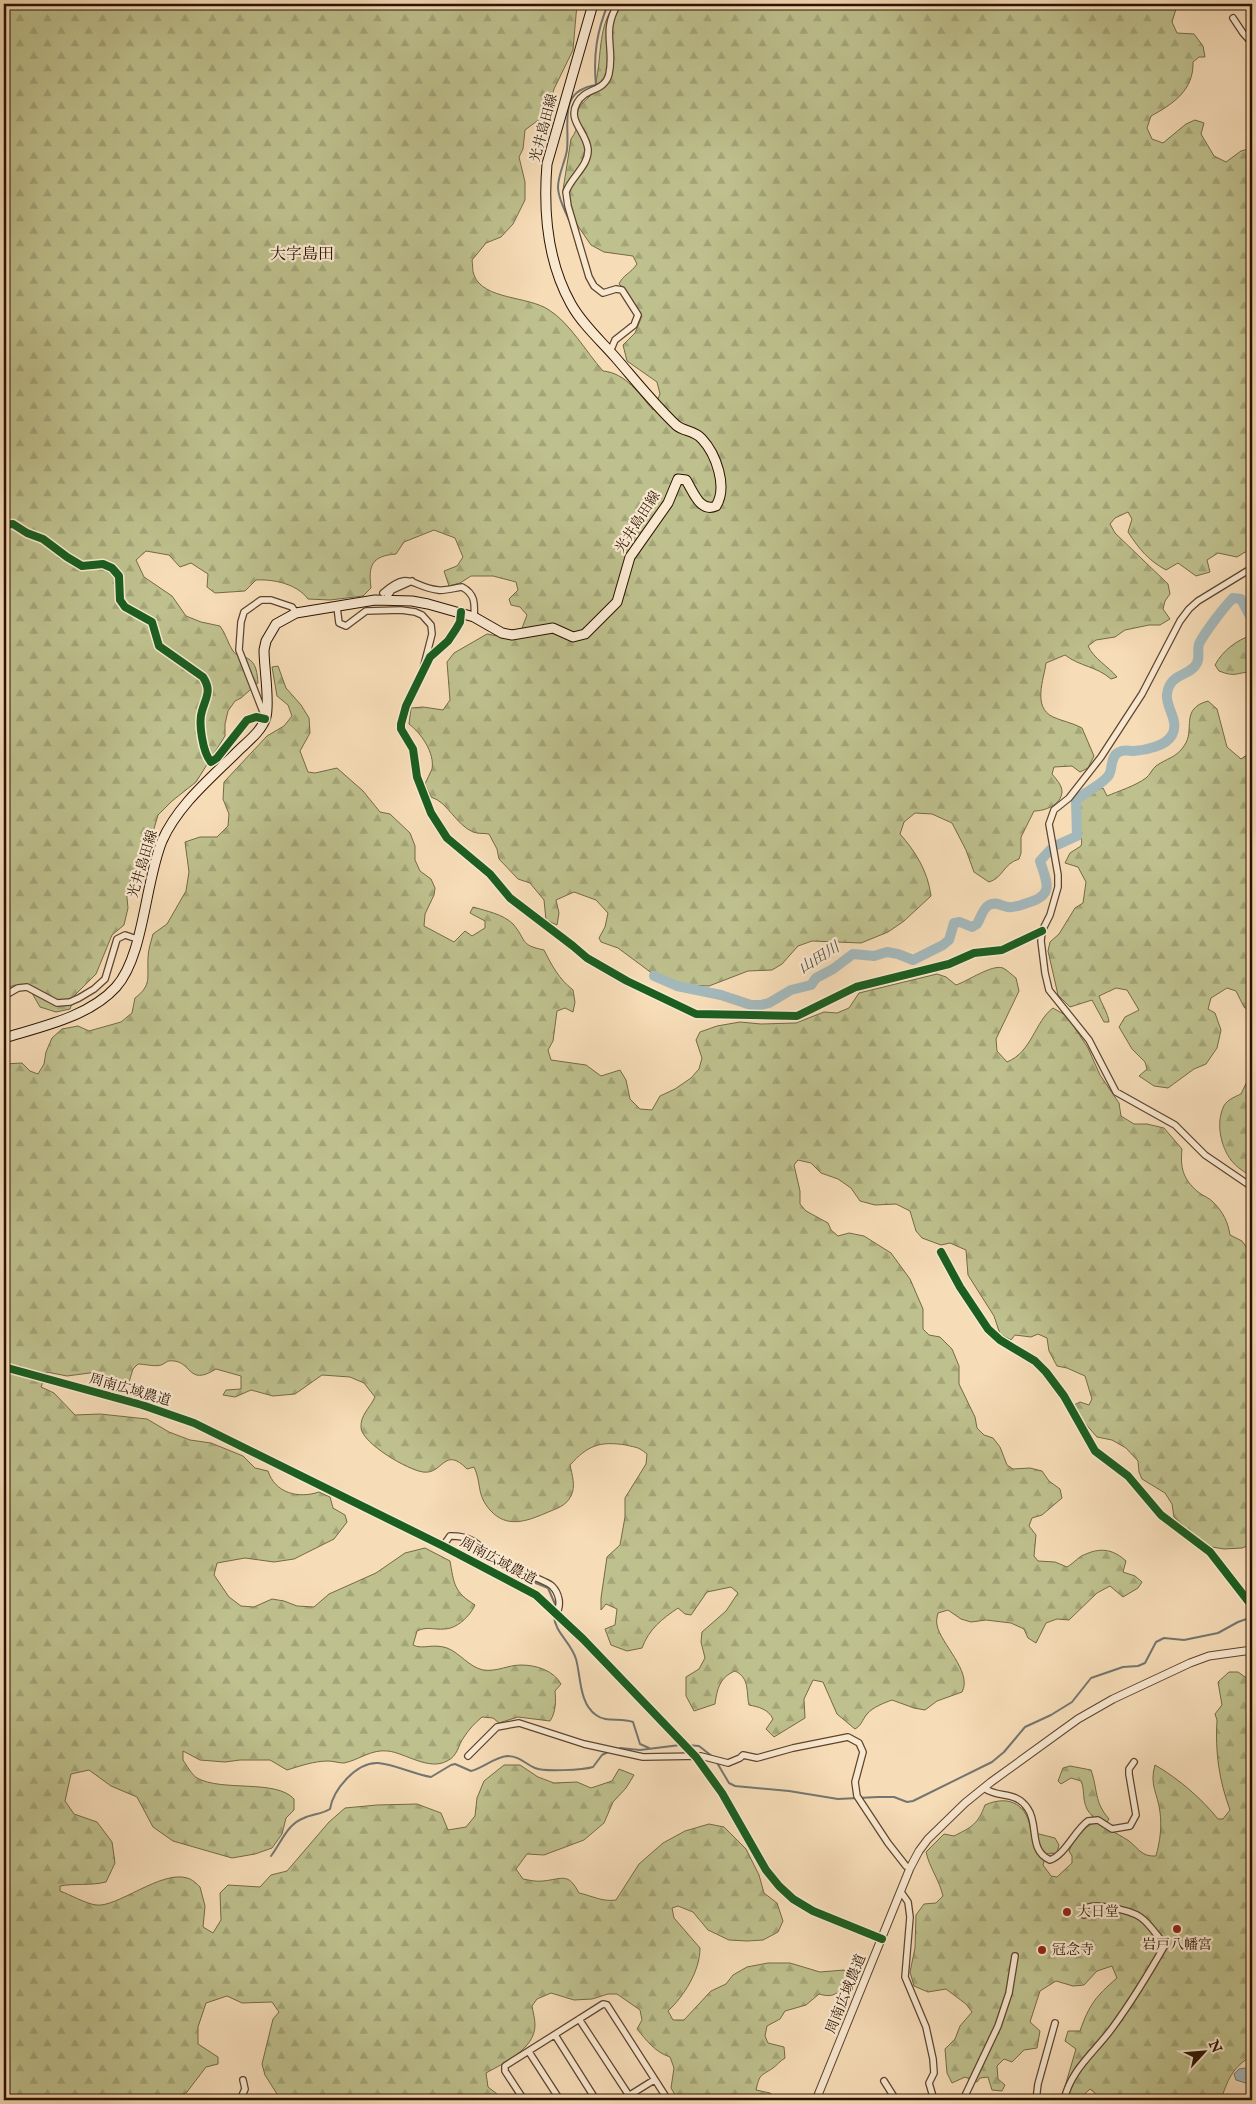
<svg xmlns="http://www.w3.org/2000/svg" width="1256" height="2104" viewBox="0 0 1256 2104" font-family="'IM FELL English','Noto Serif JP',serif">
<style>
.forest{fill:url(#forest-firs);stroke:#746946}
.water{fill:#a3b8bb;stroke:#737670}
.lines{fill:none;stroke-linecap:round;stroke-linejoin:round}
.stream{stroke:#737670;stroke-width:2}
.river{stroke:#a3b8bb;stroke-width:10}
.tertiary-tunnel{stroke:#cdb492;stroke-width:7;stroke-dasharray:7 3.5;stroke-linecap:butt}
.minor-casing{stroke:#5e442e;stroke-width:8}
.tertiary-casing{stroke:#5e442e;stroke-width:9}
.secondary-casing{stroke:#2b1200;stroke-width:11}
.minor{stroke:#f9e8d0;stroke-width:5.5}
.tertiary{stroke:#f9e8d0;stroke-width:7}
.secondary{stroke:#f9e8d0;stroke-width:9}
.cycleway-casing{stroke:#f9e8d0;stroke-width:11}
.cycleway{stroke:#1b5e20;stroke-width:8}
.poi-dot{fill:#8f2418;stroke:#f9e8d0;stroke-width:2}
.labels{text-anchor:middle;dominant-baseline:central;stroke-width:4.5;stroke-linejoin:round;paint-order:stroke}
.street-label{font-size:14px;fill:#2b1200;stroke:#f9e8d0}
.poi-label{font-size:14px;fill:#2b1200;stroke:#f9e8d0;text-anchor:start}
.water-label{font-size:15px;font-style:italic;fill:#554c41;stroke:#f9e8d0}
.quarter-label{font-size:16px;fill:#2b1200;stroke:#f9e8d0}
</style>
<defs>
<pattern id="forest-firs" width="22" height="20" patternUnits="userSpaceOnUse" patternTransform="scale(1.25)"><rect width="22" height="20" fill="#bec08d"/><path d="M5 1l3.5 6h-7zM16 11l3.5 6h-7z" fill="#a3a478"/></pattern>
</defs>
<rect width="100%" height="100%" fill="#f6dcb7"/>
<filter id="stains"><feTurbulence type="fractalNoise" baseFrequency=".004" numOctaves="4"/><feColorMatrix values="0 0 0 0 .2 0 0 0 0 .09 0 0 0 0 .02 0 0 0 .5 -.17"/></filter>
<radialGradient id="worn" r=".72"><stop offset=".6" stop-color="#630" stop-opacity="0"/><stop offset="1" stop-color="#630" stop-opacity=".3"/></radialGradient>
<path class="forest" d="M4,4H577L573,50L554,89L546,118L537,121L525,130L523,149L519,157L525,182V200L513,224L501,237L486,243L472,260C473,264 472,271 474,275C483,300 529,296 549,310C570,323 586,352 603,371C626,373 639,394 653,410L660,394L657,382L627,361L623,345L635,333L642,316L625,289L619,284C623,275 631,273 637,264L633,256L604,252L591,245L567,210L563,190L571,139C581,126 574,121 578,110C581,102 592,97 594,89C603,60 596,29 615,4H1198L1192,7L1176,9L1172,22L1177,33L1194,34L1203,46L1205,57H1199L1193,62C1194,90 1173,104 1151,116L1147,128L1152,139L1163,143L1186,124L1195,120L1204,123L1201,134L1214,156L1226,162L1241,151L1252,148V519L1249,529L1252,534V548L1237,557L1218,553L1207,560L1210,572L1196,576L1178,563L1166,570C1148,560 1140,550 1128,532L1132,519L1128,512L1115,518L1110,524L1115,533L1168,584L1170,594L1165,601L1163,609L1170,619L1160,625H1149L1125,630L1115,637L1096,640L1088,646C1094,659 1108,666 1117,677L1111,679C1096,666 1081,667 1065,655L1046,663C1044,679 1032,707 1053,717C1062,721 1073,723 1082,728L1094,756L1088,768L1080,772L1072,766L1054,767L1052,774C1056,779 1062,785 1062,792C1061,805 1045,811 1034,811L1021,837V853L1019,859C1003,864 1003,878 989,882L974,872L966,850L952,823L932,814L915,813L904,822L900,834C916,852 928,872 931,896L904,921L888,932L861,943L812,941L798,946L782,964L772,970L748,971L709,986L684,985L653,974L618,948L601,942L599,938L605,927L608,913L596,900L574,892L556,900L559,913L557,925L546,920L544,900L530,883L518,879L499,859L497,849L489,834C484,833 478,834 473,832C455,824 448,802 431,797L425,784C427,779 430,774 432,769C435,753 421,733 409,724L411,708L423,707L443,710L450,700L447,662L454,653L487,634L508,638L519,636L527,615L520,607L511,605L509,599L518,590L516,582L493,576H471L460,583L449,586L444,571L457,566L463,557L455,538L434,530L404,542L396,554C372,556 368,565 371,588L363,596L330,600L308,599C297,584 274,579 256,580L245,591L215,593L207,587L208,574L191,563L180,567L169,555L146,551L136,560L144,577L172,596L186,616L201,622L220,626C226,634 228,644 233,651C237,657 242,655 247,658C257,663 257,674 258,683L241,698L235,701L228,711L225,724V736L196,782L172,801L158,815L146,856L126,888L128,908L124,925L112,935L96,974L75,995L70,1009L56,1012L40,1007L32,993L15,985L4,989Z
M1252,635V672C1236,672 1237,678 1219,671L1215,665C1223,650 1237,640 1252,635Z
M278,666L286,688L301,705L309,718L310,733L300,751L308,772L315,773L337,768L363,791L380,812L390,814L410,833L415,846V860L420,871L431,879L435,888L434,895L425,914L424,926L454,942L465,931L472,936L485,928V921L470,913L473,907C486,911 503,914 513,924C527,940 519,945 544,950C552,966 559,979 573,990L575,1002L573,1012L565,1008L557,1011L553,1041L548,1050L551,1060L586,1065L601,1076L620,1070L626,1080L630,1099L640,1109L652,1110L660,1096L675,1089L691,1078L699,1069L702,1058L696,1040L700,1032L717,1026L740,1022L761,1024L796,1023L824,1012L837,1013L849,1008L859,993L937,974L946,977L956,985C968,981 992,964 1003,968C1007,970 1012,975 1016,978L1019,991L996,1039L997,1051L1007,1062C1032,1052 1035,1021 1053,1008L1067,1016L1088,1048L1100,1075L1119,1103L1121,1116L1134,1124H1147L1164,1128L1182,1149C1180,1168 1183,1179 1198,1192C1203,1196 1210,1198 1214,1203C1223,1212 1228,1222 1230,1235L1242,1241L1252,1255V1544L1242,1548L1224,1549L1212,1547L1195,1536L1174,1517L1172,1504L1165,1493L1142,1479L1139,1472L1138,1461L1126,1448L1112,1440L1097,1437L1083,1421L1074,1405L1080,1402L1089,1405L1092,1399L1085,1376L1067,1368L1057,1366L1049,1351L1047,1338L1038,1334L1031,1337L1015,1335L1011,1340L1000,1334L994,1316L968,1275L966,1250L950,1243L941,1245L922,1238L916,1231L910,1211L896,1204L875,1205L860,1201L851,1188L838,1179L821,1173L811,1163L798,1160L794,1165L800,1191V1204L806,1211L828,1223L831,1230L838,1236L849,1233L864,1236L891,1253L910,1279L923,1309V1329L929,1335L940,1337L952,1349L959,1366V1384L975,1417L977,1428L984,1435L993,1438L1000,1447L1007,1465L1013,1469L1030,1468L1042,1471L1049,1481L1060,1489L1062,1498L1042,1515L1032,1518L1029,1526L1036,1535L1034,1556L1038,1561L1055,1562L1067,1567C1074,1563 1079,1556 1086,1554C1102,1547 1114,1550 1126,1561L1123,1572L1135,1576L1142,1582L1138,1588L1123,1597L1110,1586L1097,1593L1069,1620L1057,1619L1046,1623L1036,1643L1028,1638L1024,1629L1011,1623L986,1620L971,1622L961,1619L948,1610L938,1613C937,1617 936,1621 937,1625C940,1643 973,1672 962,1692L937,1701L925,1710L914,1708L892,1700C884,1703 873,1707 867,1714C862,1720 862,1725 855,1729L837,1714L823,1682L813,1680L804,1699L805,1718L774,1737L766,1729L773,1719C768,1709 759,1707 749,1705C746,1692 750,1678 735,1671C720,1677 717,1689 715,1704L694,1711L686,1696V1677L699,1669L705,1658L701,1642L702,1632L726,1611L738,1593L731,1587L707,1592L691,1615L685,1614L678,1608C662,1619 649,1629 642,1648L627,1651L611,1645L605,1629L615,1625L617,1609L606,1604L601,1610V1598L607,1557L620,1545L625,1517V1498L646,1464L647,1454C637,1446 637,1448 626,1445C600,1441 588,1445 570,1465C572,1475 576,1486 571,1496C565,1507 557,1508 546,1513C527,1521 507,1529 490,1510C476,1494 482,1484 474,1467L467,1469C444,1445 443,1475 423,1472C408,1470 363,1444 361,1428C360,1415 370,1408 375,1397L364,1383L350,1377L322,1375L295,1394L273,1396L251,1390L235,1397L223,1395L226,1390L241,1389V1376L216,1369C186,1388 193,1358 168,1361C166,1362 164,1364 161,1365C155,1367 145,1364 138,1364L133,1369L129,1382L121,1387L97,1372L67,1376L47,1372L41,1387L54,1393L75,1415L100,1414L147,1419L169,1432L190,1440L211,1443L243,1456L255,1468L268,1471C275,1493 298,1499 319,1492L330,1497L333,1508L345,1515L347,1522L334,1539L294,1559L274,1562L245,1558L217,1563L214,1575L229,1597L241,1606L254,1607L272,1599L284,1601L297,1606L314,1607L329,1594L376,1573L405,1553L425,1548L450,1561C454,1584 454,1592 475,1605C470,1616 457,1629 444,1629C434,1630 427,1626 417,1631L413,1645C423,1650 432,1643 447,1648C460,1653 469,1667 483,1670C497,1672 508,1665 521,1665C537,1665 554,1671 561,1684L555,1691C556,1701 556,1712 550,1721L518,1717L499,1723L493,1718L482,1717C475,1723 469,1729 464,1737C458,1745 458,1756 447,1761C429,1771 405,1753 388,1751C371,1749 359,1760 344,1763C339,1763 333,1761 328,1761C314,1761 300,1766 287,1770L270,1760H240L225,1762L200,1760L183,1751V1760C187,1766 192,1775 197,1778C222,1792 276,1779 294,1799V1810L286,1818L282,1834L272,1848L255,1854L232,1858L173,1841L153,1827L137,1797L111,1786L89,1770L71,1774L65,1801L74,1814L97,1822L112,1842L115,1863L106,1882C90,1886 75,1883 60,1886V1891C71,1895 84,1903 96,1905C117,1908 161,1870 187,1878C192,1879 197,1884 200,1887L205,1906L203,1927L213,1933L221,1920L220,1893L228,1885L260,1887L271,1875L287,1871L329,1822L345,1808L377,1805L417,1804L441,1813L448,1830L466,1827L475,1816L477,1798L484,1781L504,1765H520L538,1777L554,1783L577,1782L591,1788L612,1781L619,1769L634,1775L626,1788L613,1802L604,1823L584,1840L544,1855L527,1854L516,1869L523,1879C529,1880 536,1882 543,1881C563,1879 568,1872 579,1893C593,1896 602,1902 616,1900L639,1864L663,1843L685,1831L709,1824L724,1827L746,1849L759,1875L764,1893L777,1903L783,1921L778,1932L763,1940L747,1941L729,1940L708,1930L693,1912L678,1906L672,1908L674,1918L700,1948C700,1971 684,1996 668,2011L673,2020H684L711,1991L726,1984L733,1975L747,1967L768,1963H790L820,1972L844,1970L850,1975L843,1985L842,1989C834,1996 830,1997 819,1994L806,2005L785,2011L780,2019L767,2026L765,2036L768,2043L784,2047L785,2058C780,2061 777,2065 773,2068C760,2077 760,2073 756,2090L770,2093L779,2100H678L671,2088L674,2068L670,2057C655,2052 647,2041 637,2029L642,2020L640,2010L617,1994H608L592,1999L574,2000L551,1993L537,1999L532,2006C533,2012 535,2019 535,2025C535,2049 504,2063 486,2073L488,2087L497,2094L499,2100H278L277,2094L265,2075L262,2064L273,2019L279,2012L272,2002L242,2003L227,1996L206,2003L198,2027V2044L218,2057V2064L206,2067L187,2092L174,2100H4V1064L22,1063L30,1071L38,1074L44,1064L46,1052L52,1038L62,1029L78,1026L89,1031L121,1022L132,1013L135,998C152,985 147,978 148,958C148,950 151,942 153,934L167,924L186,891L189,872L185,842L200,837H217L228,826L229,814L223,799L224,782L267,736L284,726L292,716L288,705L277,696L272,667Z
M1208,701L1217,709L1227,747L1241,759L1248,754L1247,733L1252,723V1014L1244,1007L1236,991L1227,988L1211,998L1208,1009L1215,1013L1221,1030L1217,1048L1206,1064L1194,1069L1168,1088L1154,1086L1139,1076L1147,1069L1145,1062L1132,1049L1119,1027L1125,1017L1139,1010L1127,990L1116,988L1099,996C1102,1005 1108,1013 1109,1022H1104L1092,1000L1070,1007L1058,995L1048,951L1050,942L1059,934L1075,908L1083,903L1086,882L1078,867L1065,863L1070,853L1081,846C1083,840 1080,837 1079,831C1075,806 1077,795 1103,788L1107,796C1119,791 1135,786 1146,778C1150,775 1152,769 1156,766C1167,758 1176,758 1184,746C1196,730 1179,709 1208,701Z
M1252,1071V1177C1245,1172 1237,1168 1231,1160C1221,1147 1216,1124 1223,1108C1225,1101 1234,1097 1241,1094Z
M1229,1672H1238L1252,1682L1248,1735L1252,1766V2056C1233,2066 1227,2081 1221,2100H1093L1095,2093L1090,2089L1078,2100H1061L1076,2049L1065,2041L1068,2031H1080C1089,2005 1096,1996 1117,1978L1112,1966L1097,1971L1084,1985L1073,1986L1056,1981L1040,1991L1030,2022L1040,2031L1037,2048L1024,2050L1012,2062L1004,2059L997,2066L998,2079L1005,2085L1002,2091L992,2090L988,2077L980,2078L977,2082L965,2077L952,2083L947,2073L945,2049L955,2039L960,2026L972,2012L966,2004L946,1989L928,1992L914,1986L910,1972L915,1948L916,1915L924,1904L936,1903L943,1896C939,1879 930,1869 926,1852L944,1834L954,1836C972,1827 978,1824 985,1805C1010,1794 1028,1805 1031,1832L1055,1838L1059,1845L1057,1853L1046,1854L1043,1865L1051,1876L1057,1877L1072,1863V1856L1069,1851C1072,1842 1085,1826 1094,1823C1094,1815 1090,1815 1087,1809C1082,1799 1085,1790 1081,1781L1071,1778L1061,1784L1058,1781L1063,1768L1070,1766L1091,1770C1098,1790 1094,1802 1109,1819L1107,1822L1108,1828C1114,1833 1122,1836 1129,1841C1139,1849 1142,1857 1156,1856C1160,1841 1162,1827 1160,1812C1158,1794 1149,1785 1155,1765C1179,1779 1201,1798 1218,1819H1223L1230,1810C1219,1780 1215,1752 1217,1720L1215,1714L1222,1705L1218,1682Z"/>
<path class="water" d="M1252,2067V2085L1236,2080L1234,2074L1239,2069Z"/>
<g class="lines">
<path class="stream" d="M571,224C566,213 558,199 558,187C558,175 565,162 567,150C570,123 557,91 596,85C593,55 597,31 608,4
M576,243L578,250
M472,1545L509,1572L548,1588L555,1604L554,1610
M554,1615C554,1632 571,1642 576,1659C581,1677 579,1703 596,1715C606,1723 621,1717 633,1722L640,1744L649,1748
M687,1745L699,1746L713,1757
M620,1748L640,1750L680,1745
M716,1761L729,1783L735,1786L789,1791L838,1799L878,1797H894L907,1802L913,1801L992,1762L1004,1752L1025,1727L1051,1715L1072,1702L1091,1678L1123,1667L1138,1666L1145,1663L1156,1642L1164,1638L1184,1640L1218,1633L1238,1622L1252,1617
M271,1856C281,1843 287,1824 304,1818C313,1814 322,1814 330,1809C333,1790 356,1762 378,1763C393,1764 414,1774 431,1777L451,1765L455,1764L471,1771C483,1768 495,1757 507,1756C520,1756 525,1764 535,1768C544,1772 583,1770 593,1767L602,1755L608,1752"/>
<path class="river" d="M1057,845L1077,836L1076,801C1085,791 1101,786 1109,775C1113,768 1110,756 1119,752C1124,749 1129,751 1134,751C1146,750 1166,746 1172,735C1180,721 1165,707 1167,694C1170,672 1190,677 1197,663C1200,657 1197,650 1199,644C1204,633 1225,606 1233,598L1241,599L1252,620
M654,976L677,986L721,995L751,1005H761L769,1003L791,990L811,985L816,978L833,969L853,954L874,956L887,952L898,954L913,960L943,945L949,940L954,923L960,922L972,927L977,924C981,918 982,909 989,905C996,901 1001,906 1008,907C1014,908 1021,905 1027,903C1055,895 1047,883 1040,861L1050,850"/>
<path class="tertiary-tunnel" d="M4,1367L47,1379"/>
<defs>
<path id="minor" d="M1238,4L1239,6L1252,4
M1233,18L1243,33L1252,43
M610,352L615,340L634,325L638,315L622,290L616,289L603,293L594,286L589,277L568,206L566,192C571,177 589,166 588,149C586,131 567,121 577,103C584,88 605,92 609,74C615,48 601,31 618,4
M4,525L13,524L27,533L43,539L67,557L82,566L103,564L112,568L119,576L120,600L125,607L152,622L159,646L203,677C212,691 206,697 202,711C198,723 203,753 211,762L217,758L247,720L256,717L265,719
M1252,568L1198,601L1189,609L1180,621L1142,694L1101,757L1069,798L1054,810L1049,824L1058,875V887L1050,915L1042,931L1041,941L1045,973L1049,990L1089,1040L1116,1092L1175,1125L1205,1155L1252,1187
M383,593C410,569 411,587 438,590C445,591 454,588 462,587C475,594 475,603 474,617
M385,600L392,590L412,581
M337,607L339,623L346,626L366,611L401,610L415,612L422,615L431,625L432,634L423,669
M461,612L460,622L456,629L448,641L430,657L406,706L401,724V729L413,749L417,777L431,813L447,838L490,874L510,898L573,946L587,958L627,981L696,1014L797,1016L856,987L949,964L974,953L1002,950L1042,931
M265,717L239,650L241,622L244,612L261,600H271L292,607L296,613
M4,996L18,988L27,987L57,1003L70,1002L79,998L94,989L105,979L117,939L125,935L137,939
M941,1252L960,1287L988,1329L1000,1340L1035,1361L1046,1372L1064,1396L1095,1451L1128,1476L1161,1515L1210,1552L1252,1606
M443,1546L450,1536C479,1535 482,1554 506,1566C516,1571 546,1580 552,1586C559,1593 562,1605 556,1614
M468,1756L497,1727L519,1723L584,1744L643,1757L701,1756L728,1763L740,1758L743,1755L757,1758L793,1748L848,1737L859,1743L863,1752L855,1782L857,1796L888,1843L906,1866L910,1868
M984,1788C999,1799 1016,1790 1028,1809C1039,1825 1028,1850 1050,1860C1065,1855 1075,1830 1088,1821L1098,1820L1112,1829L1130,1826L1136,1815L1129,1774V1769L1134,1762
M901,1892L908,1902L910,1917L905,1977L926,2027L933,2059L934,2073L929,2083L934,2100
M579,2019L632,2100
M555,2035L596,2100
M529,2052L560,2100
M884,2081L896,2100
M240,2100L245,2089L243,2080
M524,2100L505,2071V2066L603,2004L607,2005L668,2100
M622,2100L654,2080
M963,2100L998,2026L1009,1993L1015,1956
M1036,2100L1038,2084L1055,2023
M1064,2100C1071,2069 1095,2052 1113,2027C1132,2001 1149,1973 1165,1945C1146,1922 1145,1913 1112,1908C1102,1906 1095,1905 1085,1908L1084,1915"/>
<path id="tertiary" d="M47,1379L142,1405L194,1423L443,1546L536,1595L583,1639L696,1757L722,1793L766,1870L779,1886L793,1899L813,1911L882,1939
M816,2100L910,1868L919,1851L928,1839L965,1803L991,1782L1078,1719L1113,1699L1190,1663L1209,1656L1252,1650"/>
<path id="secondary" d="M4,1038C40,1027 89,1017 116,987C144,956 145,882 162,841C178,805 210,779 237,752C247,742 262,731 266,717C270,701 264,668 264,650L266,641L276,624L296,613L375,600L412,601L428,604L474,617L502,633L512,635L553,628L573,637L585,634L617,602L630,557L668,503L678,479L686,480C693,491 700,513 716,506C728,487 716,454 702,439C694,430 684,432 676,425C654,404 635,380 615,357C600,340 582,324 571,304C547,261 543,213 547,164L593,4"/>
</defs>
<use href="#minor" class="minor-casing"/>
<use href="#tertiary" class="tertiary-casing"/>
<use href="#secondary" class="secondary-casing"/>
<use href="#minor" class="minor"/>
<use href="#tertiary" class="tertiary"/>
<use href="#secondary" class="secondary"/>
<defs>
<path id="cycleway" d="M4,525L13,524L27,533L43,539L67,557L82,566L103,564L112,568L119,576L120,600L125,607L152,622L159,646L203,677C212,691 206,697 202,711C198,723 203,753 211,762L217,758L247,720L256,717L265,719
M461,612L460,622L456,629L448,641L430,657L406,706L401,724V729L413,749L417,777L431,813L447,838L490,874L510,898L573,946L587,958L627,981L696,1014L797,1016L856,987L949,964L974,953L1002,950L1042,931
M941,1252L960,1287L988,1329L1000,1340L1035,1361L1046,1372L1064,1396L1095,1451L1128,1476L1161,1515L1210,1552L1252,1606
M4,1367L142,1405L194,1423L443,1546L536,1595L583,1639L696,1757L722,1793L766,1870L779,1886L793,1899L813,1911L882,1939"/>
</defs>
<use href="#cycleway" class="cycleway-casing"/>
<use href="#cycleway" class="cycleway"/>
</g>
<g class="poi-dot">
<circle cx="1067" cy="1912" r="5"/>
<circle cx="1177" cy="1929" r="5"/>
<circle cx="1042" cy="1950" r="5"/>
</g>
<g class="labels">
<g class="street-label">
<text transform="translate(544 128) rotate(-75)">光井島田線</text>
<text transform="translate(638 522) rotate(-57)">光井島田線</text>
<text transform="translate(143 864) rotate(-73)">光井島田線</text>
<text transform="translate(130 1390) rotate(16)">周南広域農道</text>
<text transform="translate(498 1561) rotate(28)">周南広域農道</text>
<text transform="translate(846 1994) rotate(-68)">周南広域農道</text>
</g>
<g class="poi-label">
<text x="1077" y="1912">大日堂</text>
<text x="1177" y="1945" text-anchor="middle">岩戸八幡宮</text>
<text x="1052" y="1950">冠念寺</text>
</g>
<g class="water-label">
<text transform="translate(819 958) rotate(-32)">山田川</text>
</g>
<g class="quarter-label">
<text x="302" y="255">大字島田</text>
</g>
</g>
<rect width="1256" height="2104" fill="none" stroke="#f6dcb7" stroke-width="20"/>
<rect x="5" y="5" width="1246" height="2094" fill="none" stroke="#2b1200" stroke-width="2.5"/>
<rect x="10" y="10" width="1236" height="2084" fill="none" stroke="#2b1200"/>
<g transform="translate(1204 2052) rotate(64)" stroke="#f9e8d0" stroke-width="4" paint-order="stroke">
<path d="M0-4L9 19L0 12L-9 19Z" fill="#2b1200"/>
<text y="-8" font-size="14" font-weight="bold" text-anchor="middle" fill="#2b1200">N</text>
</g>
<rect width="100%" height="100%" filter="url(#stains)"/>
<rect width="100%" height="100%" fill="url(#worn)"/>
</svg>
